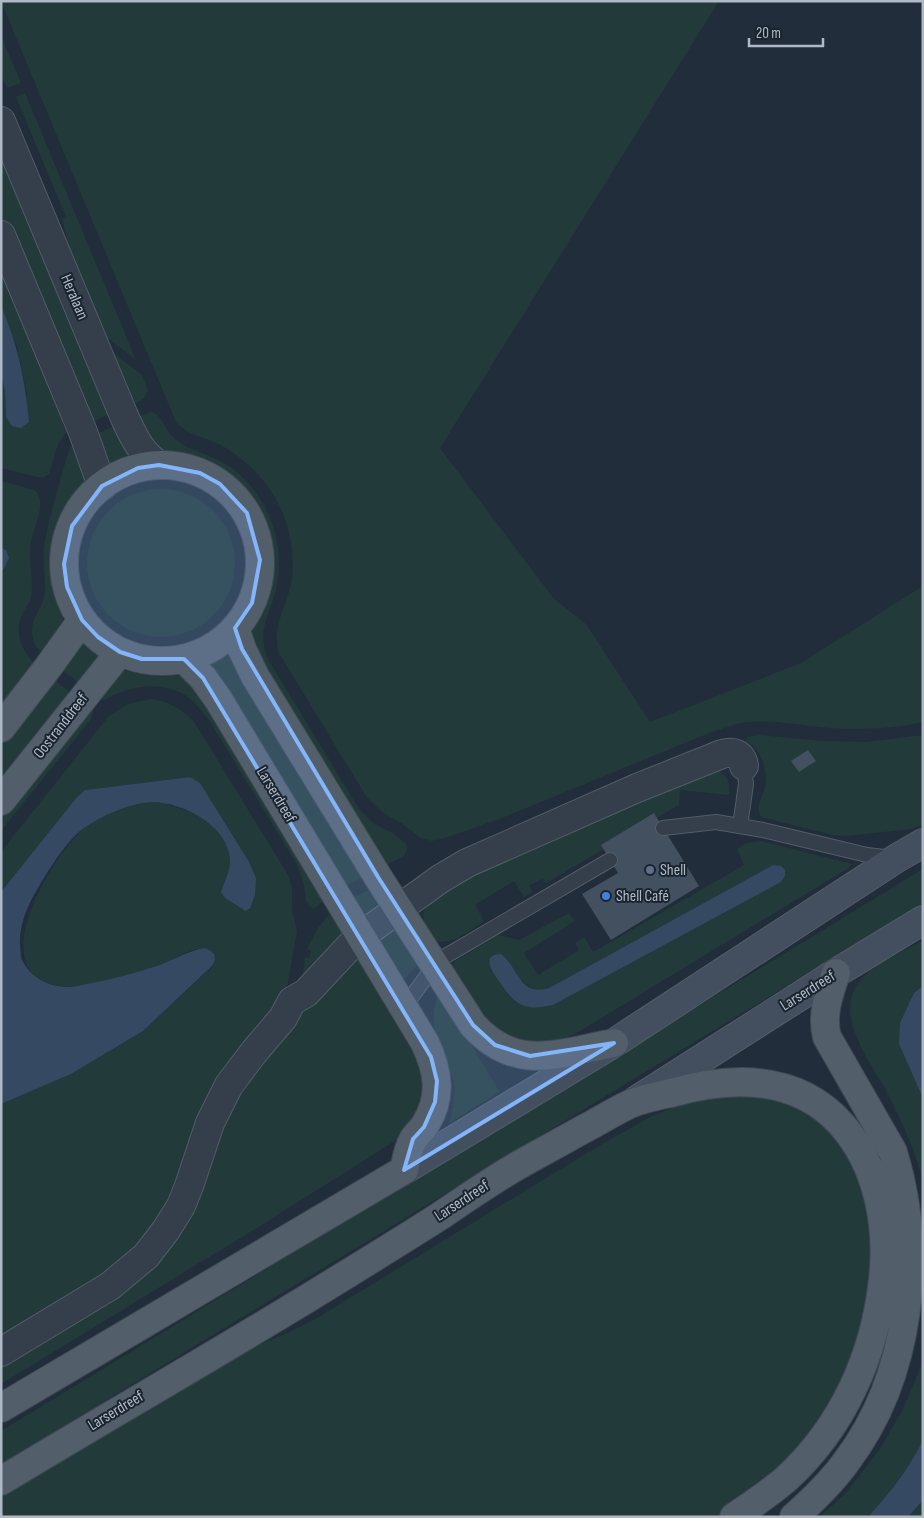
<svg xmlns="http://www.w3.org/2000/svg" width="924" height="1518" viewBox="0 0 924 1518" font-family="'Sofia Sans Condensed',sans-serif">
<style>
.green{fill:#233a3b;fill-rule:evenodd}
.water{fill:#354962}
.building{fill:#42505f}
.lines{fill:none;stroke-linecap:round;stroke-linejoin:round}
.service-casing{stroke:#535d68;stroke-width:16}
.minor-casing{stroke:#535d68;stroke-width:30}
.tertiary-casing{stroke:#535d68;stroke-width:30}
.secondary-casing{stroke:#535d68;stroke-width:30}
.primary-casing{stroke:#3e4854;stroke-width:30}
.service{stroke:#353f4b;stroke-width:14}
.minor{stroke:#353f4b;stroke-width:28}
.tertiary{stroke:#353f4b;stroke-width:28}
.secondary{stroke:#434e5e;stroke-width:28}
.primary{stroke:#535e6b;stroke-width:28}
.marked{fill:#82b5fa;fill-opacity:0.2;stroke:#82b5fa;stroke-width:4;stroke-linejoin:round}
.service-dot{fill:#5c6f8a;stroke:#1a242f;stroke-width:2}
.shop-dot{fill:#3f7fe0;stroke:#1a242f;stroke-width:2}
.labels{text-anchor:middle;dominant-baseline:central;stroke-width:4;stroke-linejoin:round;paint-order:stroke}
.street-label{font-size:16px;fill:#b0bac7;stroke:#1a242f}
.poi-label{font-size:16px;fill:#b0bac7;stroke:#1a242f;text-anchor:start}
</style>
<rect width="100%" height="100%" fill="#212d3a"/>
<path class="green" d="M1,1H719L440,448L554,599L586,624L650,722L801,663L923,586V722C893,729 860,730 830,728C804,726 776,720 750,722C736,723 722,729 709,733L502,818L451,836L432,841L421,838L401,823L382,812L366,796L279,653C271,628 286,608 291,584C297,550 287,510 265,483C253,467 237,454 219,444C204,437 187,435 176,422Z
M1,36L21,83L8,88L1,77Z
M25,93L136,360L96,329L80,289L62,219L66,217L16,97Z
M1,140L114,412L88,424L1,215Z
M1,256L63,407L62,422L66,432L58,444L49,474L42,478L1,468V372L5,392L6,417L27,395L17,347L1,306Z
M103,345L142,375L148,390C145,400 139,402 130,405Z
M150,412C162,413 164,428 172,436C176,440 182,444 187,447C203,454 218,458 232,468C268,495 287,545 276,589C270,616 256,630 268,659L359,809L374,824L393,833L406,844L407,850L404,856L381,868L254,658C252,651 249,643 249,636C249,618 262,603 266,585C275,539 252,486 208,467C193,460 176,458 160,452L138,421L141,416Z
M119,424L130,452C126,460 115,465 106,464L92,436Z
M78,442L86,474L84,484L64,519L55,548L54,565L56,582L63,609V620L62,630L47,657C39,651 32,643 32,632C31,617 44,607 45,592C46,577 42,562 44,546C49,516 59,486 67,456L71,446Z
M1,481L34,490C49,500 33,528 31,543C28,561 34,579 31,597C29,604 24,610 21,617C14,637 24,655 39,668L1,716V575L4,571L6,550L1,548Z
M87 563a74 74 0 1 1 148 0a74 74 0 1 1-148 0Z
M82,643L100,656L83,686L60,668Z
M229,652L367,875L342,888L209,666L212,662Z
M133,668C157,667 177,671 196,685L328,897L315,908L312,909L306,901L304,884L296,863L209,720C202,712 196,703 188,697C162,680 130,685 105,700L100,699L118,673Z
M52,678L75,696L1,789V742Z
M151,699C170,702 182,709 195,723L288,875L292,889V909L297,931L285,999L173,1201L122,1265L1,1341V1104L71,1074L143,1031L212,967L215,960L210,950C194,943 173,961 157,966C135,973 91,987 69,987C56,987 43,982 34,975C0,942 56,853 84,828C95,819 128,805 143,803C161,800 181,808 197,816C212,823 233,845 230,863C229,872 224,882 221,892L255,895L190,777L85,790L77,797L1,892V852L108,717L128,704Z
M91,708L93,712L91,719L1,831V814Z
M760,735L822,741L866,742L923,735V825L911,829L847,836L833,835L761,817C754,804 765,795 766,782C767,767 760,749 746,741L747,737Z
M715,769C727,774 731,783 729,795L680,790L679,805L546,883L543,878L529,886L533,892L524,897L514,881L475,905L484,921C468,931 453,946 433,941L424,924L423,914L428,901L470,873Z
M761,841L852,864L847,869L575,1034C543,1048 511,1045 485,1020C475,1011 460,981 452,968L455,961L498,935L519,940L569,913L575,921L524,953L538,975L579,950L575,943L584,937L593,952L744,865L737,850C742,843 752,842 761,841ZM773,865L785,876L781,882L553,1005C515,1014 509,996 490,969C499,972 508,975 517,978C531,985 529,994 549,988Z
M923,869V903L1,1464V1431Z
M375,887L382,898L381,911L362,918L348,900Z
M331,912L344,934L302,982L305,957L309,958L311,951L307,949L318,928Z
M397,922L419,964L401,983L373,939Z
M923,941V986L914,993L899,1044L923,1098V1181C915,1151 903,1124 889,1096C874,1065 832,1018 859,982C874,963 902,952 923,941Z
M356,955L407,1033L425,1077L421,1108L401,1137L260,1226L1,1384V1364L110,1298L230,1104L273,1045Z
M439,992L500,1092L449,1123C453,1109 456,1095 453,1081C446,1043 423,1036 439,992Z
M766,1092L819,1117L856,1161L875,1226L864,1339L814,1436L723,1517H1V1497L233,1356L285,1334L312,1321L597,1147L652,1116L703,1096Z
M923,1358V1440L915,1457L887,1496L868,1517H819L845,1494L880,1449L902,1411L921,1367Z
M923,1500V1517H908Z"/>
<path class="water" d="M1,306C18,345 25,379 29,422L21,428L12,426L6,417L5,392L1,372Z
M1,548L6,550L9,558L1,575Z
M190,777L200,783L249,862L256,878L255,895L250,908L246,911L225,898L221,892C224,882 231,869 230,859C228,824 175,797 143,803C124,806 103,816 87,826C69,837 53,864 42,881C30,901 19,921 20,945C21,949 20,955 22,960C30,977 49,987 68,987C74,987 81,985 87,984C110,980 134,973 157,966C171,961 184,953 199,949C206,947 209,949 214,954L215,960L212,966L143,1031L71,1074L1,1104V892L77,797L85,790Z
M773,865L781,866L785,870V876L781,882L553,1005C523,1012 514,1004 498,980C493,972 488,967 490,958L494,955L501,954C519,968 519,997 549,988Z
M923,986V1098L899,1044L900,1023L914,993Z
M923,1440V1500L908,1517H868C889,1494 909,1469 923,1440Z"/>
<path class="building" d="M808,750L816,761L799,772L791,761Z
M654,813L699,886L611,940L582,894L618,873L601,845Z"/>
<g class="lines">
<defs>
<path id="service" d="M740,826L746,784L744,766
M663,828L716,822L763,830L867,855L893,858
M404,1007L435,965L444,957L610,860"/>
<path id="minor" d="M1,1352L110,1286L146,1256L166,1230L181,1206L189,1186L210,1123L229,1085L254,1052L283,1018L292,1001L306,993L350,946L361,936L440,879L467,863L637,788L722,754C733,751 742,753 744,766"/>
<path id="tertiary" d="M1,121L124,416C133,435 140,453 159,465
M1,235L83,432L102,486"/>
<path id="secondary" d="M637,1100L836,973L923,920
M404,1170L614,1043L897,858L923,843"/>
<path id="primary" d="M64 563a98 98 0 1 1 196 0a98 98 0 1 1-196 0Z
M235,628L242,649L255,676L378,877L473,1025C516,1073 559,1053 614,1043
M1,728L49,666L82,620
M1,801L120,652
M1,1408L404,1170C406,1161 408,1148 413,1140C416,1134 422,1130 425,1125C443,1096 438,1071 425,1043L218,699L203,678L184,659
M1,1481C105,1418 210,1358 313,1295C355,1269 398,1243 440,1216C465,1199 491,1181 517,1166C538,1154 559,1143 580,1131C596,1123 613,1112 630,1104C642,1099 657,1096 671,1093C731,1076 797,1074 842,1125C878,1166 889,1226 883,1279C875,1355 843,1427 786,1479C770,1493 752,1505 734,1517
M794,1517C813,1500 831,1483 846,1462C911,1376 924,1254 893,1152L827,1037C821,1015 829,994 836,973"/>
</defs>
<use href="#service" class="service-casing"/>
<use href="#minor" class="minor-casing"/>
<use href="#tertiary" class="tertiary-casing"/>
<use href="#secondary" class="secondary-casing"/>
<use href="#primary" class="primary-casing"/>
<use href="#service" class="service"/>
<use href="#minor" class="minor"/>
<use href="#tertiary" class="tertiary"/>
<use href="#secondary" class="secondary"/>
<use href="#primary" class="primary"/>
</g>
<path class="marked" d="M159,465L200,473L220,484L247,513L260,560L252,603L235,628L242,649L378,877L473,1025L495,1045L530,1056L614,1043L404,1170L413,1139L424,1127L435,1102L437,1081L431,1057L203,678L184,659H142L120,652L98,637L82,620L67,587L64,564L72,526L102,486L138,468Z"/>
<circle class="service-dot" cx="650" cy="870" r="5"/>
<circle class="shop-dot" cx="606" cy="896" r="5"/>
<g class="labels">
<g class="street-label">
<text transform="translate(74 297) rotate(67)">Heralaan</text>
<text transform="translate(61 726) rotate(-52)">Oostranddreef</text>
<text transform="translate(276 795) rotate(59)">Larserdreef</text>
<text transform="translate(808 991) rotate(-32)">Larserdreef</text>
<text transform="translate(462 1201) rotate(-33)">Larserdreef</text>
<text transform="translate(116 1411) rotate(-31)">Larserdreef</text>
</g>
<g class="poi-label">
<text x="660" y="870">Shell</text>
<text x="616" y="896">Shell Café</text>
</g>
</g>
<rect width="924" height="1518" fill="none" stroke="#b0bac7" stroke-width="5"/>
<path d="M749 38v8h74v-8" fill="none" stroke="#b0bac7" stroke-width="2.5"/>
<text x="756" y="38" font-size="15" fill="#b0bac7" stroke="#1a242f" stroke-width="4" paint-order="stroke">20 m</text>
</svg>
